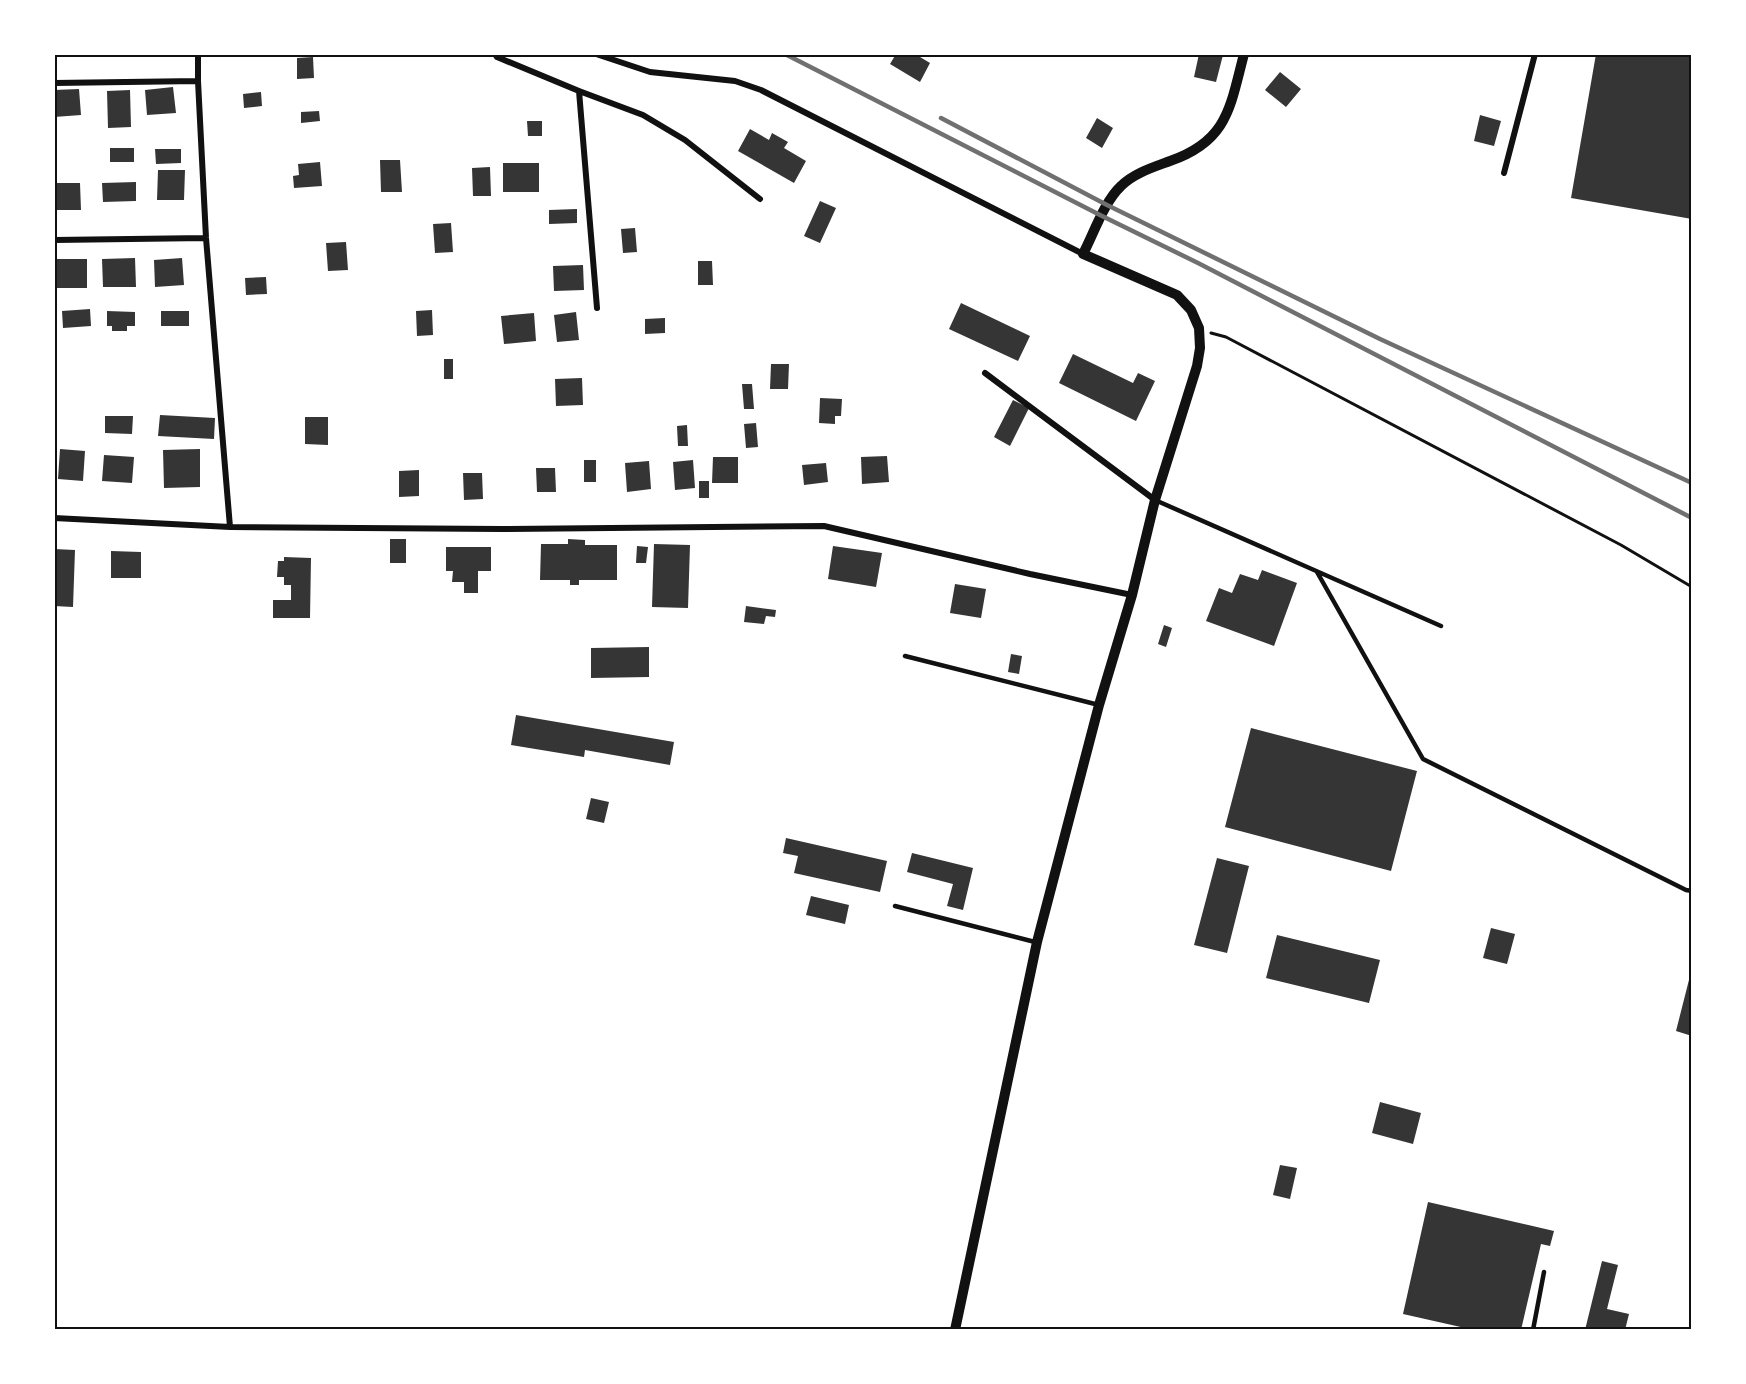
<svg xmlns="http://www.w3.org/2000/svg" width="1746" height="1384" viewBox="0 0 1746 1384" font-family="'DM Sans',sans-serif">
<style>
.building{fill:#353535}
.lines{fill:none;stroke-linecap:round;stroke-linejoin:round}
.path{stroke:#111;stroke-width:3}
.service{stroke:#111;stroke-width:4.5}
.minor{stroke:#111;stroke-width:6}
.tertiary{stroke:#111;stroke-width:10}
.rail{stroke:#707070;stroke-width:4.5}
.neatline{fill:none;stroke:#111;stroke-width:2}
</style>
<rect width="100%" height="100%" fill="#fff"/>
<path class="building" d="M896,54H915L930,63L920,82L890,64Z
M1199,54L1223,55L1216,82L1194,77Z
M1596,54H1692V219L1571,198Z
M313,57L314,78L297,79V58Z
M1280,72L1301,89L1286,107L1265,90Z
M173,87L176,113L147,115L145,90Z
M79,89L81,115L54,117V90Z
M130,90L131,127L108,128L107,91Z
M261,92L262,106L244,108L243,94Z
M319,111L320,121L301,123V112Z
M1480,115L1501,121L1494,146L1474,141Z
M1097,118L1113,128L1102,148L1086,138Z
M527,121H542V136H528Z
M750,129L769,140L772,133L788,142L784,148L806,161L794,183L738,151Z
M110,148H134V162H110Z
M155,149H181V163L156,164Z
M380,160H400L402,192H381Z
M320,162L322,186L294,188L293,176L299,175L298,164Z
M503,163H539V192H503Z
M490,167L491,196H473L472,168Z
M158,170H185L184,200H157Z
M136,182V201L103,202L102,183Z
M55,183H80L81,210H56Z
M820,201L836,208L820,243L804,236Z
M577,209V223L549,224V210Z
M451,223L453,252L435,253L433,224Z
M635,228L637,252L623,253L621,229Z
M346,242L348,270L328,271L326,243Z
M135,258L136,287H103L102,259Z
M182,258L184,285L155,287L154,260Z
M54,259H87V288H54Z
M698,261H712L713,285H698Z
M583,265L584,290L554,291L553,266Z
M266,277L267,294L246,295L245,278Z
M961,303L1030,336L1018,361L949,329Z
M90,309L91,326L63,328L62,311Z
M432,310L433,335L417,336L416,311Z
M107,311L135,312V326H127V331H112V326H107Z
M161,311H189V326H161Z
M576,312L579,340L557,342L554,315Z
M534,313L536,341L504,344L501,316Z
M665,318V333L645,334V319Z
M1073,354L1133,383L1138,373L1155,381L1136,421L1059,383Z
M444,359H453V379H444Z
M771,364H789L788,389H770Z
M582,378L583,405L556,406L555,379Z
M742,384H752L754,409H744Z
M820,398L842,399L841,416H835V424L819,423Z
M1013,400L1029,408L1010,446L994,437Z
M160,415L215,418L214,439L158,436Z
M105,416H133L132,434L105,433Z
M305,417H328V445L305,444Z
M756,423L758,447L746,448L744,424Z
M687,425L688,446H678L677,426Z
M60,449L85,451L83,481L58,479Z
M200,449V487L164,488L163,450Z
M104,455L134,457L132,483L102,481Z
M887,456L889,482L862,484L861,457Z
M713,457H738V483H712Z
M584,460H596V482H584Z
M693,460L695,488L675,490L673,462Z
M649,461L651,489L627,492L625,463Z
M826,463L828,482L804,485L802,465Z
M536,468H555L556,492H537Z
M419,470V496L399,497V471Z
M463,473H482L483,499L464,500Z
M699,481H709V498H699Z
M390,539H406V563H390Z
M568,539L585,540V545H617V580H579V585H570V580H540L541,544H568Z
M654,544L690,545L688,608L652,607Z
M637,546L648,547L646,563H636Z
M833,546L882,553L876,587L828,579Z
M446,547H491V571H478V593H464V582H452L453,571H446Z
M54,549L75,550L73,607L54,606V585H56V572H54Z
M111,551L141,552V578H111Z
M284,557L311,558L310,618H273V600H291V585H284V577H277L278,561H284Z
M1262,570L1297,583L1274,646L1206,621L1219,588L1232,593L1240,574L1258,580Z
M955,584L986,589L981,618L950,613Z
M746,606L776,610L775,617L766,616L764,624L744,622Z
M1164,625L1172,628L1166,647L1158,644Z
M649,647V677L591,678V648Z
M1011,654L1022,656L1019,674L1008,672Z
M516,715L674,742L670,765L585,750L584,757L511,745Z
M1251,728L1417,771L1391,871L1225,827Z
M591,798L609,802L604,823L586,819Z
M786,838L887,861L880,892L794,873L798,856L783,853Z
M912,853L973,868L963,910L947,906L953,884L907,872Z
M1217,858L1249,866L1227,953L1194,945Z
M811,896L849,905L845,924L806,915Z
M1491,928L1515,934L1507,964L1483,958Z
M1277,935L1380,960L1369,1003L1266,978Z
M1691,972H1692V1036L1676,1031Z
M1380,1102L1421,1113L1413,1144L1372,1133Z
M1280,1165L1297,1168L1290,1199L1273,1195Z
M1428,1202L1554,1231L1550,1246L1541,1244L1521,1330H1474L1403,1314Z
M1602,1261L1618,1265L1607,1309L1629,1314L1625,1330H1585Z"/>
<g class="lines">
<path class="path" d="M1211,333L1226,337L1621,545L1692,587"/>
<path class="service" d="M1155,500L1441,626
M1317,572L1423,759L1686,890L1692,891
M905,656L1099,705
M895,906L1035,942
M1533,1330L1544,1272"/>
<path class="minor" d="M198,54V81L206,238L230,527
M495,54L497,57L579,91L643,115L685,140L760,199
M596,54L650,72L735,81L761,90L1083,254
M54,83L198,81
M579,91L597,308
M1504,173L1535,54
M54,240L206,238
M985,373L1155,500
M54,518L230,527L501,529L824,526L1030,574L1132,595"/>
<path class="tertiary" d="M955,1330L1037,942L1099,705L1132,595L1155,500L1197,366L1200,348L1199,328L1191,310L1177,295L1083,254C1094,233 1104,202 1121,186C1134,173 1154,167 1170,161C1228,141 1230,107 1244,54"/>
<path class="rail" d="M785,54L1102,216L1198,263L1692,518
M941,118L1107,205L1380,339L1692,483"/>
</g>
<rect width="1746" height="1384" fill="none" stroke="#ffffff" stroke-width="111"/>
<rect x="56" y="56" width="1634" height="1272" class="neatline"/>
</svg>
